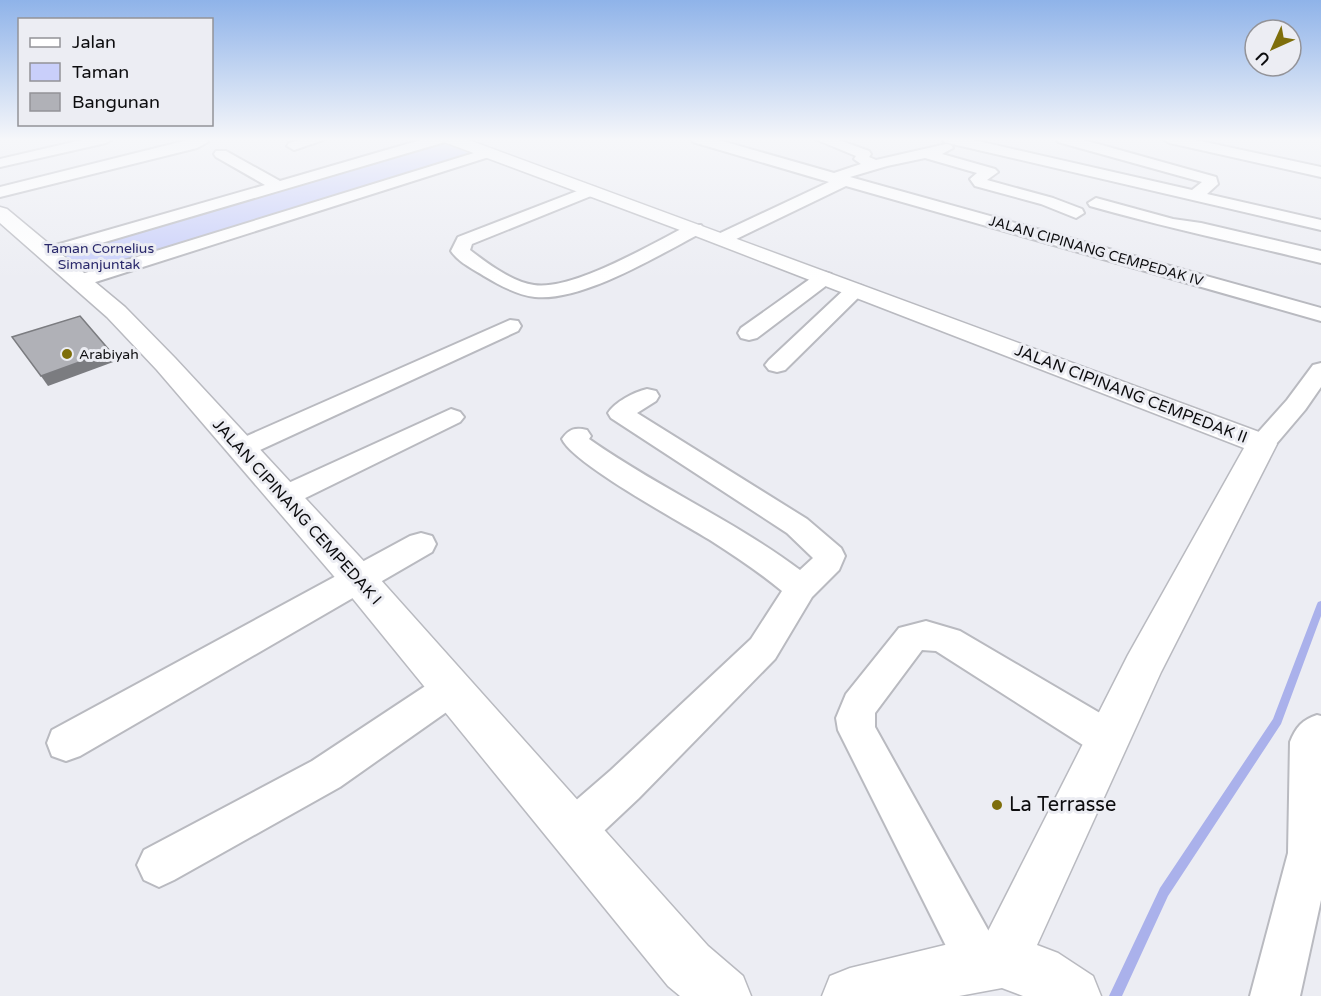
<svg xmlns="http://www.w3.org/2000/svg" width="1321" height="996" viewBox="0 0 1321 996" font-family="'Varela Round',sans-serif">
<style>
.green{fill:#c9cffa}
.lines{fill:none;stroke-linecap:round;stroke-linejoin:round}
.stream{fill:#aab1eb;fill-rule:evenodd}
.minor-casing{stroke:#b9bac0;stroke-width:4}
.tertiary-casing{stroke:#b9bac0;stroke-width:3}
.minor{fill:#fff;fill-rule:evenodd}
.tertiary{fill:#fff;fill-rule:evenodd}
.shaded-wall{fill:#7b7c80}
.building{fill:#b0b1b7;stroke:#7b7c80;stroke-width:1.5}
.poi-dot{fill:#7e6e0b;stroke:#ecedf3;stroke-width:2}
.labels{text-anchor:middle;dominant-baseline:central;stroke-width:6;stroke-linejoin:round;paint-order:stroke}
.far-park-label{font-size:14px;fill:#2a296b;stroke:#ecedf3}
.far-street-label{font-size:14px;fill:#0d0d0f;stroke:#ecedf3}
.far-poi-label{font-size:14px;fill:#0d0d0f;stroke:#ecedf3;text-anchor:start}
.street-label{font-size:16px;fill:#0d0d0f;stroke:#ecedf3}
.near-poi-label{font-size:20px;fill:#0d0d0f;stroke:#ecedf3;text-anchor:start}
</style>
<rect width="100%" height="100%" fill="#ecedf3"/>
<path class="green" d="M439,141L476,156L81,279L53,252Z"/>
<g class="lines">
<path class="stream" d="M1321,601V616L1281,724L1168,896L1122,996H1109L1160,888L1273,719L1317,604L1318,602Z"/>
<defs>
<path id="minor" d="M86,139H113L106,143L0,167V159Z
M192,139H206L208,142L197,148L0,197V187Z
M302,139H326L294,150L287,146L289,143Z
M424,139H447L445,142L54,257H42L39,253L42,249L265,185L216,157L214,154L216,151H226L280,181Z
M691,139H715L834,173L861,164L854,159L856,156L815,139H836L869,151L871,154L869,157L876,160L946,144L951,145L953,148L942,154L995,169L998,172L987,180L1053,198L1082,209L1084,213L1076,218L1041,204L975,186L970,179L977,173L925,158L887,166L850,177L1321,308V321L846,186L728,243H716L713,239L716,235L829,182L693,142Z
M942,139H969L1192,190L1202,182L1058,142L1056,139H1080L1216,177L1218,184L1207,194L1321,220V230L944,142Z
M1163,139H1191L1321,167V177L1170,143Z
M487,149L494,153L492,156L86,285H72L69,281L72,277Z
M590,186L596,188L598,191L596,194L472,244L470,250C487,263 512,282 534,285C573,291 653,243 689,225H701L704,229L701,233C659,255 582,302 535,297C517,295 499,285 484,276C473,269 458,262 451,251L458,237Z
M1096,198L1173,219L1201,223L1321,251V263C1244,244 1167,228 1090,206L1088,203Z
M824,272L831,274L834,278L831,282L757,338L749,340L741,338L738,333L741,328L817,274Z
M855,284L862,286L865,290L862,294L785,370L777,372L769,370L765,365L769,360L848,286Z
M510,320L518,321L521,326L518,331L249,455L240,457L231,455L227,449L231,443Z
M1321,363V387L1305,410L1271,450L1262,452L1253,450L1249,444L1253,438L1287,400L1313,365Z
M647,389L656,391L659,396L656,401L637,413L807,519L841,548L845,556L839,570L812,597L775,659L639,798L589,845L574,851L559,845L553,830L559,815L611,770L751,639L782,591C759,572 735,556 710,540C682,523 572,463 562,439C569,429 575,427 587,430L591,436L589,439C657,487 733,520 800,570L813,558L787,533L611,418L608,413C615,402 634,392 647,389Z
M451,409L460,412L464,417L460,422L293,504L283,507L273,504L269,497L273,490Z
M421,533L432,536L436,544L432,552L80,756L66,761L52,756L47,743L52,730L410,536Z
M926,621L960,631L1122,726L1127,739L1122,752L1108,757L1094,752L936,651L922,650L875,713V727L997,946L1004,963L997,980L980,987L963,980L838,730L836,718L846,694L899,628Z
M452,672L465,677L470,688L465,699L340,787L174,880L159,887L144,880L137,865L144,850L312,761L439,677Z
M1317,715L1321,716V900L1300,996H1250L1288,853L1290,742C1296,727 1302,720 1317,715Z"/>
<path id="tertiary" d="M442,139H466L1273,437L1277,444L1161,672L1037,945L1058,953L1093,976L1101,996H1023L1002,988L959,996H822L830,976L850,968L986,935L1128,655L1244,448L688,233L444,142Z
M0,207L7,209L125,307L175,358L371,569L708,946L743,976L751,996H680L668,986L345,589L157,370L107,317L0,223Z"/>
</defs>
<use href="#minor" class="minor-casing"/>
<use href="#tertiary" class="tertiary-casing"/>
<use href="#minor" class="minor"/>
<use href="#tertiary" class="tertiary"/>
</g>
<path class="shaded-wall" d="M110,351L116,361L48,386L41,376Z"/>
<path class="building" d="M80,316L110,351L41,376L12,337Z"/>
<linearGradient id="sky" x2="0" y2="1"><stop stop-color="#8fb3e9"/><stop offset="0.5" stop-color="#f6f7fa"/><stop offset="1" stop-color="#f6f7fa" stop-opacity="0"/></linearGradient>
<rect width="1321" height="279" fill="url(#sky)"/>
<g class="poi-dot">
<circle cx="67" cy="354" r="6"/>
<circle cx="997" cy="805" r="6"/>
</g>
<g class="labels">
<g class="far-park-label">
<text x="99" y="248">Taman Cornelius<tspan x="99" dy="16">Simanjuntak</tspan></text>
</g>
<g class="far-street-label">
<text transform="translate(1096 251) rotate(16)">JALAN CIPINANG CEMPEDAK IV</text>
</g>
<g class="far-poi-label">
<text x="79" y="354">Arabiyah</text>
</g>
<g class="street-label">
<text transform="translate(1131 394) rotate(21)">JALAN CIPINANG CEMPEDAK II</text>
<text transform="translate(297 512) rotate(48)">JALAN CIPINANG CEMPEDAK I</text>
</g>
<g class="near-poi-label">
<text x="1009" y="805">La Terrasse</text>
</g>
</g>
<rect x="18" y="18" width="195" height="108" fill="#ecedf3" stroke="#939398" stroke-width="1.5"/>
<rect x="30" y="38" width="30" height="9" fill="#ffffff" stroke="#939398" stroke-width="1.5"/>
<text x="72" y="48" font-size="18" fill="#0d0d0f">Jalan</text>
<rect x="30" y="63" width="30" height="18" fill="#c9cffa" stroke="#939398" stroke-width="1.5"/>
<text x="72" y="78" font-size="18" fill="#0d0d0f">Taman</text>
<rect x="30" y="93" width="30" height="18" fill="#b0b1b7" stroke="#939398" stroke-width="1.5"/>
<text x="72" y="108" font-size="18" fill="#0d0d0f">Bangunan</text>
<g transform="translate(1273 48) rotate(225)"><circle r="28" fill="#ecedf3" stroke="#939398" stroke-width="1.5"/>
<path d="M0-4.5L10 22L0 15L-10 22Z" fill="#7e6e0b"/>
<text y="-9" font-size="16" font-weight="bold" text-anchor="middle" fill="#0d0d0f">U</text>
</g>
</svg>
